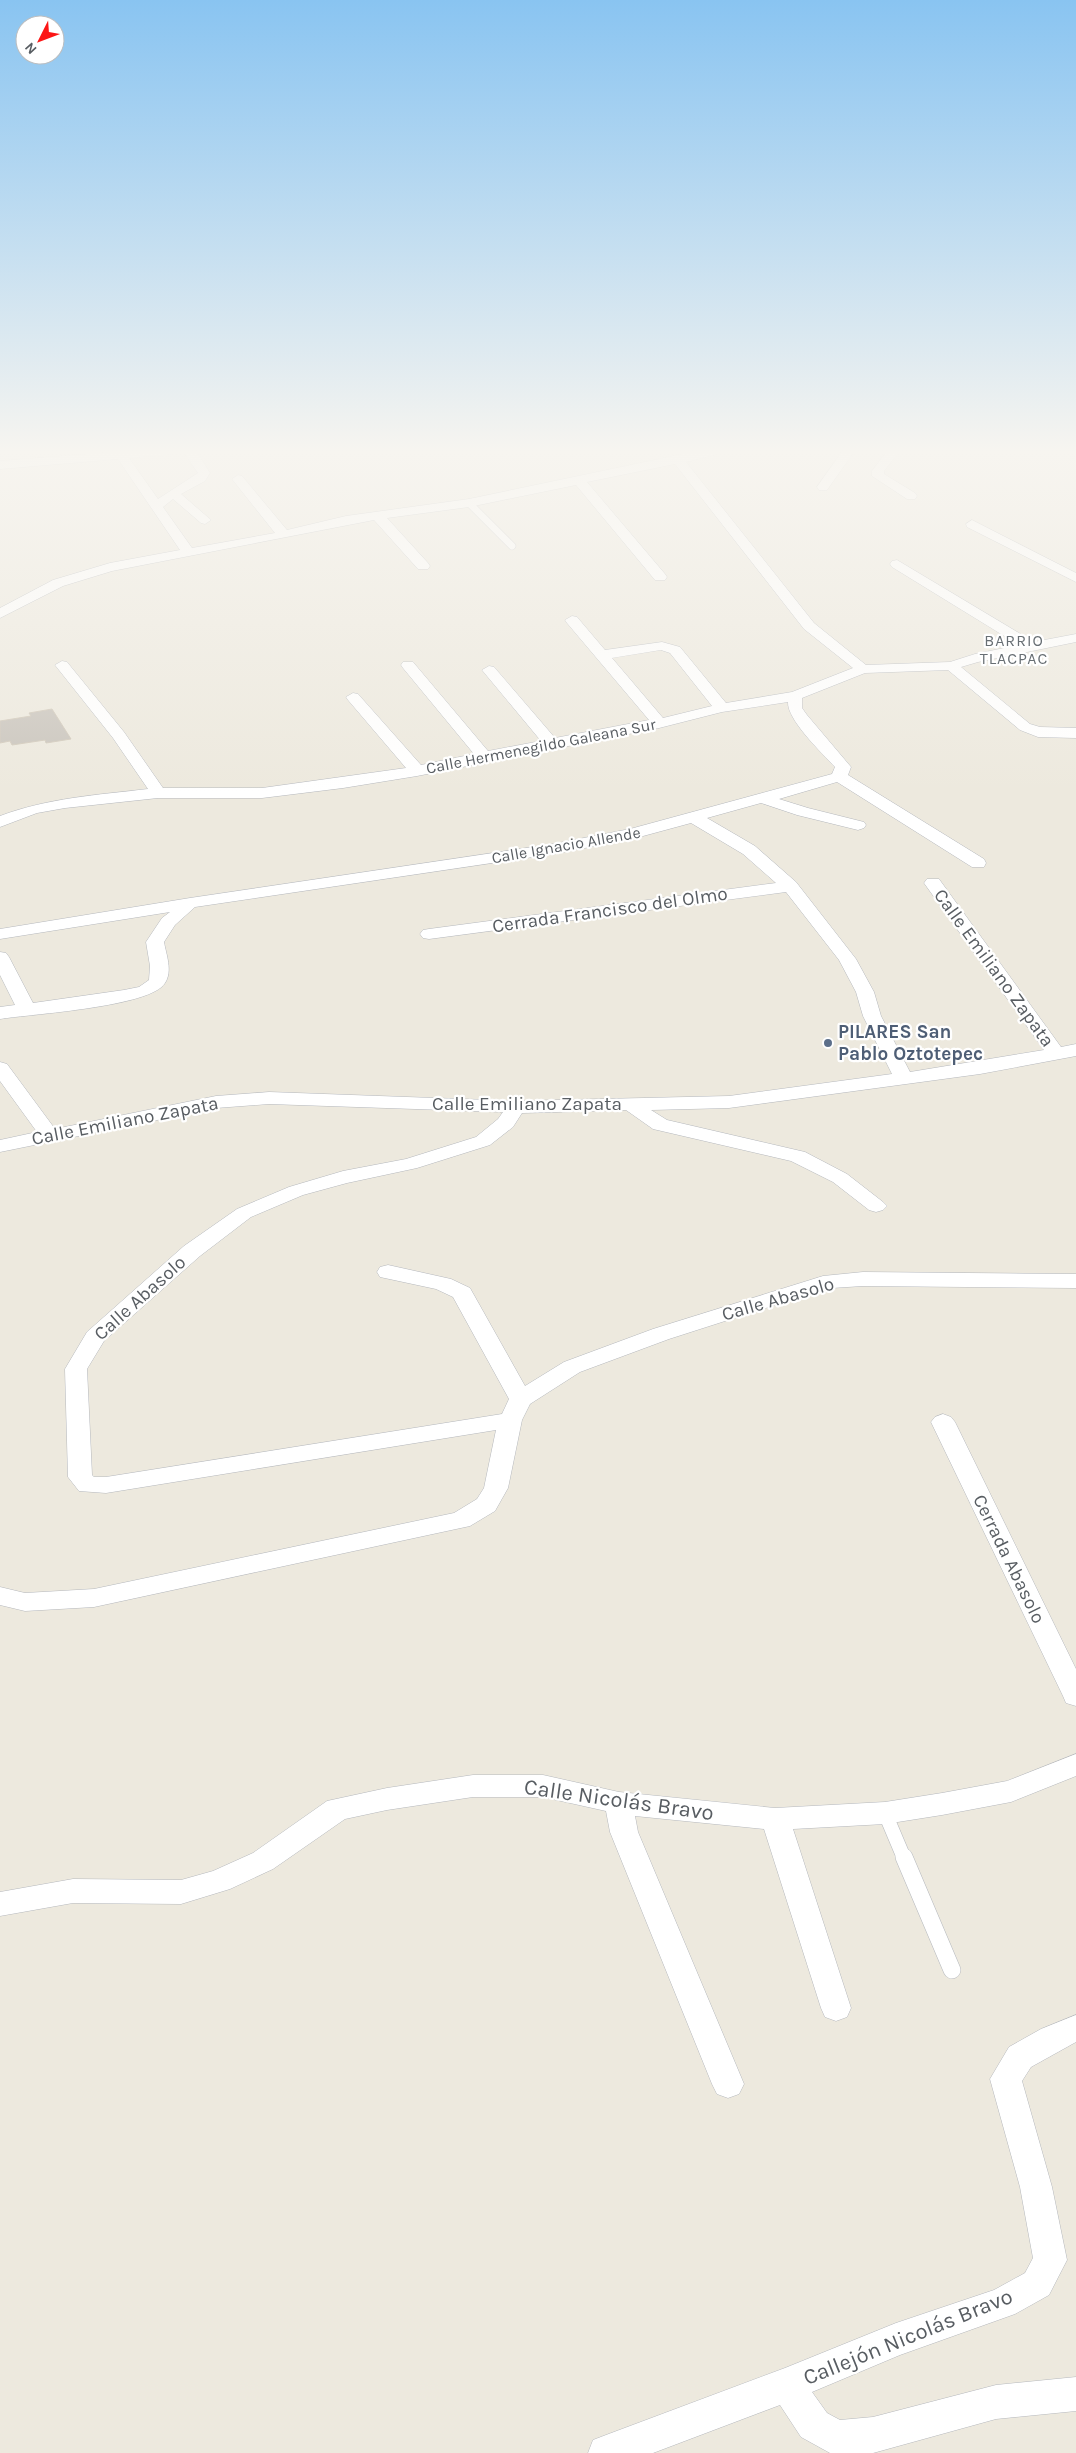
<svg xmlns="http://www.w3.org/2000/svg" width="1076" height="2453" viewBox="0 0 1076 2453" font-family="Karla,sans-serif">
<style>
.building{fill:#cac5bd;stroke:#d2cabc}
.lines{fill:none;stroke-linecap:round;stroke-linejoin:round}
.service-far2-casing{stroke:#b5b8bd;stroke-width:8}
.service-far1-casing{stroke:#b5b8bd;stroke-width:15}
.service-casing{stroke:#b5b8bd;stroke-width:18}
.minor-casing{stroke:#b5b8bd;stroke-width:1}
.service-far2{stroke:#fff;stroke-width:7}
.service-far1{stroke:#fff;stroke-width:14}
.service{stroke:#fff;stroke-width:17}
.minor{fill:#fff;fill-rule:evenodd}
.service-dot{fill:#5c6f8a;stroke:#fff;stroke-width:2}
.labels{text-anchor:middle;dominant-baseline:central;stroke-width:4.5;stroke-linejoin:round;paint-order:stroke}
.far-neighbourhood-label{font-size:16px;letter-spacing:1px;fill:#686f74;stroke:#fff}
.far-street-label{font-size:16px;fill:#585d62;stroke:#fff}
.street-label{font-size:19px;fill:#585d62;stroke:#fff}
.service-label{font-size:19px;font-weight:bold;fill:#4e5e75;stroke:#fff;text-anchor:start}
.near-street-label{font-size:22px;fill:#585d62;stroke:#fff}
</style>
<rect width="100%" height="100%" fill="#ede9de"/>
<path class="building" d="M52,709L71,739L46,743L45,740L12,745L10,741L0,743V721L31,716L29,713Z"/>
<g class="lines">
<defs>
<path id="service-far2" d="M469,503L512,546"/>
<path id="service-far1" d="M885,1813L904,1858"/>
<path id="service" d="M904,1857L952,1970"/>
<path id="minor" d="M115,449H195L210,473L205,481L181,494L211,520L205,524L201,523L173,499L163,507L192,548L275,533L232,479L238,475L242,476L287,530L346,516L469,499L707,449H727L725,452L686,462L814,623L866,665L950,662L975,654L1019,645L892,567L890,564L892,561L897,560L1034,642L1076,634V642L978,662L961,667L1030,724L1040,727L1076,728V738L1038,737L1020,730L948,670L865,673L802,698V708L807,715L851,767L848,775L984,859L986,863L984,867H972L837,782L779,799L808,808L864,822L866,825L864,828L858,830L797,815L761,803L707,818L755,846L796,882L856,959L874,992L881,1016L910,1072L1044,1050L924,883L927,879H939L1061,1047L1076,1044V1056L980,1074L729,1108L651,1110L667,1120L805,1152L847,1174L883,1202L887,1206L883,1210L876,1212L869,1210L833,1182L791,1161L653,1129L626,1110L522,1113L513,1127L490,1145L417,1168L347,1183L303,1195L251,1217L200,1256L104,1341L87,1369L92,1475L94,1477H106L502,1414L509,1399L453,1297L436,1289L380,1277L377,1272L380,1267L388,1265L451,1279L470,1288L525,1386L564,1362L653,1329L823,1276L863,1272L1076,1274V1288L863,1286L832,1288L806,1295L669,1339L580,1372L530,1404L522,1420L508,1488L495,1511L470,1526L94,1607L25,1611L0,1605V1587L25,1593L94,1589L454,1513L477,1499L484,1488L496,1430L106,1493L79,1491L68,1477L65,1369L87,1332L184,1246L237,1209L289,1187L343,1171L406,1159L476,1137L498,1119L503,1112L269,1104L216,1108L0,1152V1140L37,1132L0,1081V1062L7,1064L55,1129L216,1096L269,1092L516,1101L729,1096L892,1074L863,1016L856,992L839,960L786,892L429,939L423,938L420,934L423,930L429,929L776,883L743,854L691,823L632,839L553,854L195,907L175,925L164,942C166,954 173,971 165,983C151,1007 31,1014 0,1019V1007L15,1005L0,975V952L6,953L9,957L33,1003L124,990L139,987L149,980L150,966L146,942L162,918L170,912L0,939V929L190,898L553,844L630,829L832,774L835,767C822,753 787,720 788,702L722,712L659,728L417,776L343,788L262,798H158L65,808L37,813L0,827V816C48,798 97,795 148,789L113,738L55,665L62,661L67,662L124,732L163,788H262L406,768L348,700L346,697L353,693L358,694L421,765L474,754L403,668L401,665L403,662H413L488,751L541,741L482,670L489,666L494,667L555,738L649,720L567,623L565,620L572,616L577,617L605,650L662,642L680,647L726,703L792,692L853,668L804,629L675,464L587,482L665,574L667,577L665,580H655L576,485L469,507L387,518L428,563L430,566L428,569H418L374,520L112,571L63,586L0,618V608L53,580L110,563L180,550L118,459L0,469V461L115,452ZM184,453L198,473L158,499L129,458ZM661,650L670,653L712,706L663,718L612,658Z
M844,449H856L827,490H819L817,487Z
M889,449H901L884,471V474L915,493L917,496L915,499H907L872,476V471Z
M972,520L1076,573V582L967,527L966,524Z
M943,1414L951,1417L955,1422L1076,1669V1706L1066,1703L1063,1696L931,1422L935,1417Z
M1076,1754V1776L1011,1802L942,1815L885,1824L793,1829L851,2008L847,2017L836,2021L825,2017L821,2008L764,1829L635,1816L638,1832L744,2084L739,2094L728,2098L717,2094L712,2084L610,1832L606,1811L543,1797H473L387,1810L345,1819L273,1869L230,1889L181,1904L73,1903L0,1916V1892L73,1879L181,1880L213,1871L253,1853L327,1801L387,1788L473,1775H543L619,1792L775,1808L885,1802L942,1793L1007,1781Z
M1076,2015V2042L1031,2067L1022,2081L1052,2187L1067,2260L1049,2295L1015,2314L900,2355L812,2392L827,2413L840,2420L873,2417L996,2385L1076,2377V2411L996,2419L873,2453H830L801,2437L780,2405L653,2453H588L593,2440L606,2435L785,2368L896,2323L994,2290L1025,2273L1033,2258L1020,2187L990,2079L1009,2047L1041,2029Z"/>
</defs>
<use href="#service-far2" class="service-far2-casing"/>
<use href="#service-far1" class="service-far1-casing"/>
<use href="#service" class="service-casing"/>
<use href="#minor" class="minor-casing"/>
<use href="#service-far2" class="service-far2"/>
<use href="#service-far1" class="service-far1"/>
<use href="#service" class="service"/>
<use href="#minor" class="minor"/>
</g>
<linearGradient id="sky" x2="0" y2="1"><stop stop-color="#89c4f1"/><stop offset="0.57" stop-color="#f7f5f0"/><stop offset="1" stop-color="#f7f5f0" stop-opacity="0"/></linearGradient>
<rect width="1076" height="792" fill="url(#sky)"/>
<circle class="service-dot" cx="828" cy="1043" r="5"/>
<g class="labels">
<g class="far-neighbourhood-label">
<text x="1014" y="640">BARRIO<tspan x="1014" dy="18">TLACPAC</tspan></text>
</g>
<g class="far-street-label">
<text transform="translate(541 746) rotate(-11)">Calle Hermenegildo Galeana Sur</text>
<text transform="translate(566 845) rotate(-10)">Calle Ignacio Allende</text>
</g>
<g class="street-label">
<text transform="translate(610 910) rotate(-8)">Cerrada Francisco del Olmo</text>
<text transform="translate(994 968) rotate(54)">Calle Emiliano Zapata</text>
<text x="527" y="1104">Calle Emiliano Zapata</text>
<text transform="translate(125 1121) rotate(-11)">Calle Emiliano Zapata</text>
<text transform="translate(140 1298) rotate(-42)">Calle Abasolo</text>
<text transform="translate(778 1299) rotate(-16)">Calle Abasolo</text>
<text transform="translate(1009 1559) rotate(64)">Cerrada Abasolo</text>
</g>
<g class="service-label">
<text x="838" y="1032">PILARES San<tspan x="838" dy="22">Pablo Oztotepec</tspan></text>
</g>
<g class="near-street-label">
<text transform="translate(619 1800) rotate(8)">Calle Nicolás Bravo</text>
<text transform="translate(908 2337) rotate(-22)">Callejón Nicolás Bravo</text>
</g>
</g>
<g transform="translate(40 40) rotate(228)"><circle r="24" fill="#ffffff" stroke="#bcbec0"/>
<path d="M0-4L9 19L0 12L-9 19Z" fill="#fc1616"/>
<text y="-8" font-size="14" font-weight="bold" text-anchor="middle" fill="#585d62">N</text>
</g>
</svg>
